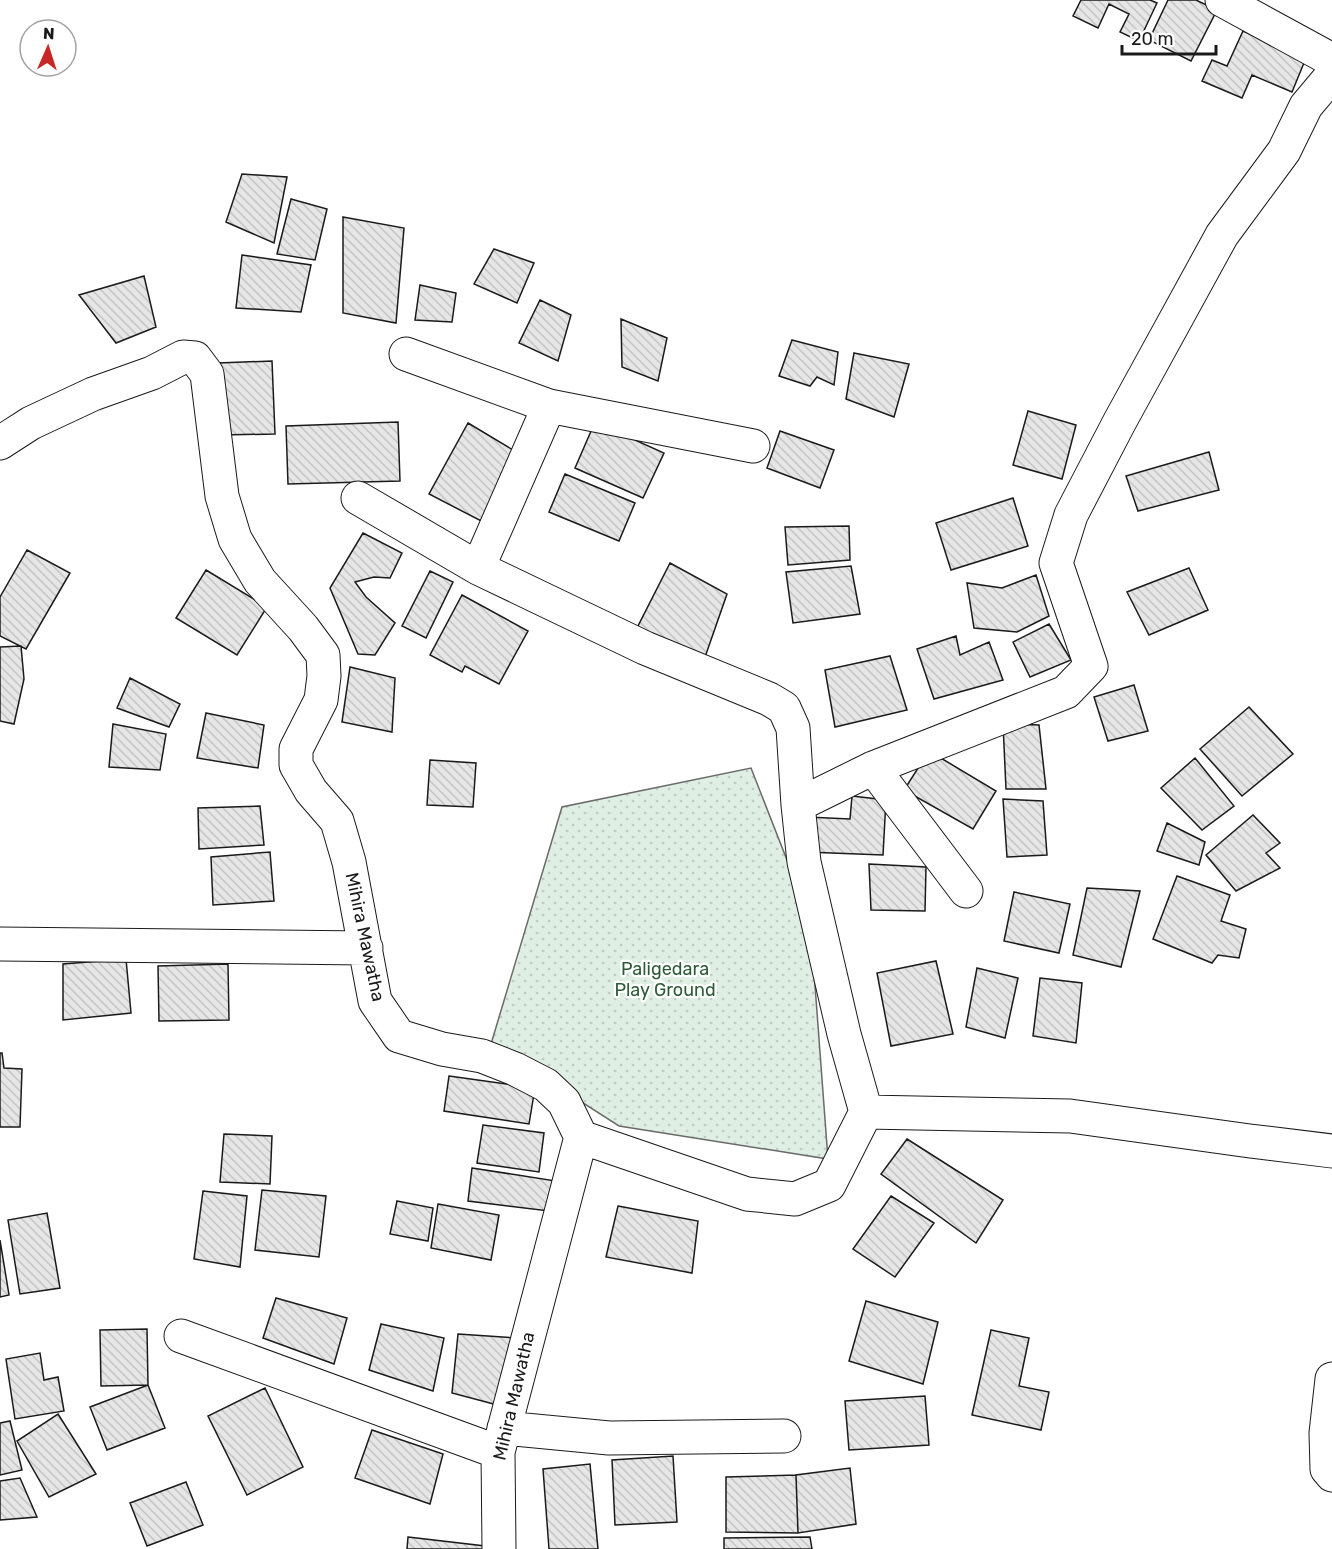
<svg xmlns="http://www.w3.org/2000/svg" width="1332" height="1549" viewBox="0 0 1332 1549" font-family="Rubik,sans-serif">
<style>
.grass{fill:url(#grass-dots);stroke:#6a6a6a;stroke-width:1.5}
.building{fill:url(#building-back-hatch);stroke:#1a1a1a;stroke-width:1.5}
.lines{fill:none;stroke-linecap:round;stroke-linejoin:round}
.minor-casing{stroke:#1a1a1a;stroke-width:35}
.minor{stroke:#fff;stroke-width:33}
.labels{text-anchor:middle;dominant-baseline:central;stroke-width:4.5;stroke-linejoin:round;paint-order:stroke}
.street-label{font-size:18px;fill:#1a1a1a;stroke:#fff}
.park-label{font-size:18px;fill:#2b5a34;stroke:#fff}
</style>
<defs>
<pattern id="grass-dots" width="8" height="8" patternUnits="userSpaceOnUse" patternTransform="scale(1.5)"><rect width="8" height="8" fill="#e0efe3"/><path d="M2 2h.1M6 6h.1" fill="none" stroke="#c0ccc2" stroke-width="1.8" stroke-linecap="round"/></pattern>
<pattern id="building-back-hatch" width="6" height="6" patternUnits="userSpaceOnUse" patternTransform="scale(1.5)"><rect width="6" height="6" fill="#e6e6e6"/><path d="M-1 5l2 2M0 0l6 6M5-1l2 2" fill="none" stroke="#c5c5c5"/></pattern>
</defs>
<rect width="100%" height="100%" fill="#fff"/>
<path class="grass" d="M751,768L810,919L828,1159L619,1126L491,1044L562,807Z"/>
<path class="building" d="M1081,0H1150L1157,3L1139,41L1120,32L1129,14L1109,4L1098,28L1073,16Z
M1168,0H1196L1217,10L1191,61L1149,40Z
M1243,31L1306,58L1292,92L1252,75L1242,98L1202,81L1212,60L1227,66Z
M242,174L287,177L274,243L226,222Z
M291,199L327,209L315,260L277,254Z
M343,217L404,228L396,323L343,313Z
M494,249L534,263L517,303L474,284Z
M242,255L311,265L301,312L236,308Z
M144,276L156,327L116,343L79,295Z
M420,285L456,293L452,322L415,320Z
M540,300L571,315L558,361L519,343Z
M621,319L667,338L658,381L622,367Z
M792,340L838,352L834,385L817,377L810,386L779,376Z
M854,353L909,364L894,417L846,399Z
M272,361L275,434L221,435L218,363Z
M1028,411L1076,425L1062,479L1013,465Z
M398,422L400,481L288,484L286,426Z
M595,422L664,453L643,498L575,468Z
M468,423L523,456L489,525L429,494Z
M780,431L834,450L820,488L767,468Z
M1209,452L1219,490L1138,511L1126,476Z
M565,474L635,503L619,541L549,512Z
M1013,498L1028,546L951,570L936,523Z
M849,526L850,560L788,565L785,527Z
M363,533L402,553L390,578L374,577L355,582L366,597L395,623L375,655L358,654L330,588Z
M27,550L70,573L26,649L0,636V597Z
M670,563L727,594L704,660L636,630Z
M851,566L860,614L793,623L786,572Z
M1189,568L1208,610L1149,635L1127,592Z
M206,570L267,607L237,655L176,618Z
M430,571L453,582L426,638L402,626Z
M1036,575L1049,616L1017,632L974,628L967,583L1002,588Z
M462,595L528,631L499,684L465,666L462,672L430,655Z
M1049,624L1071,660L1030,677L1013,642Z
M956,636L960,655L989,642L1003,680L934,699L917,649Z
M21,646L24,679L14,724L0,721V647Z
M890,656L907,710L835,727L825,670Z
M350,667L395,678L392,732L342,722Z
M130,678L180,704L169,727L117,708Z
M1134,685L1148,731L1108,741L1094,697Z
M1249,707L1293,754L1242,796L1200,749Z
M206,713L264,725L258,768L197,758Z
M113,724L166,734L160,770L109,767Z
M1003,724L1039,725L1046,789H1006Z
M929,751L996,791L973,829L904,790Z
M1195,758L1234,806L1202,830L1161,788Z
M430,760L476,763L473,807L427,805Z
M852,796L886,800L883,855L806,852L807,817L850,819Z
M1003,799L1043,801L1047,855L1007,857Z
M260,806L264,845L199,849L198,808Z
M1253,815L1280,843L1266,853L1280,868L1236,891L1206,855Z
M1167,823L1205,842L1199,865L1157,851Z
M270,852L274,901L213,905L211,857Z
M869,864L926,867L925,911L871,910Z
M1177,876L1230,895L1221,921L1246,929L1239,958L1218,955L1212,963L1153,939Z
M1087,888L1140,891L1121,967L1073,955Z
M1014,892L1070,904L1059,953L1004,941Z
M126,959L131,1013L63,1020V964Z
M936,961L953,1034L891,1046L877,973Z
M228,964L229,1020L159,1021L158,966Z
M977,968L1018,978L1005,1038L966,1027Z
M1040,978L1082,983L1076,1043L1033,1036Z
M0,1053H2L4,1068L22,1069L20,1127H0Z
M449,1076L535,1088L529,1124L444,1111Z
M483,1125L544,1133L539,1172L477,1163Z
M224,1134L272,1136L270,1184L220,1182Z
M907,1139L1003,1200L976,1243L881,1174Z
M472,1168L556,1181L549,1211L468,1201Z
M262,1190L326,1196L319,1257L255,1250Z
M203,1191L247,1196L240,1267L194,1259Z
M891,1196L934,1223L895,1277L853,1249Z
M397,1201L433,1208L428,1241L390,1234Z
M438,1204L499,1215L491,1260L431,1248Z
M618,1206L698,1221L692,1273L606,1257Z
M47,1213L60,1288L20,1294L8,1220Z
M0,1240L9,1295L0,1297Z
M276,1298L347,1318L334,1364L263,1338Z
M866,1301L938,1322L923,1384L849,1361Z
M381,1324L444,1338L433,1391L369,1370Z
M147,1329L148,1385L101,1386L100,1330Z
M991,1330L1029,1338L1019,1386L1049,1392L1041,1430L972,1415Z
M458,1334L516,1338L505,1407L452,1393Z
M40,1353L44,1380L58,1377L64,1411L15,1419L6,1359Z
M148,1385L165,1428L107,1450L90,1407Z
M265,1388L303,1467L247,1495L208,1416Z
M925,1396L929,1445L849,1450L845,1401Z
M58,1414L96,1474L49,1497L17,1441Z
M10,1421L22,1470L0,1475V1423Z
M372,1430L443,1454L430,1504L355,1478Z
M673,1456L677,1522L615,1525L612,1460Z
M590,1464L598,1549H549L543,1469Z
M850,1468L856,1524L798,1533L796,1475Z
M796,1475L798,1533L726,1532V1477Z
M20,1478L37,1517L0,1520V1481Z
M186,1482L203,1525L147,1546L130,1503Z
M408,1537L485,1546V1549H407Z
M810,1537L812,1549H724V1538Z"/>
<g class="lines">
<defs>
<path id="minor" d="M1222,0L1332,60
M406,354L549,406
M0,443L31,423L93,394L152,373L183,357L195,358L207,374L222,496L235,539L260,581L303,628L323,655L324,676L321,700L296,749V765L311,791L337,821L349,862L375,1001L399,1036L442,1049L482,1056L515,1069L546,1085L564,1102L581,1137L498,1452L499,1549
M358,498L478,568L645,648L769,699L784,708L793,728L798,805L804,862L844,1034L866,1112L829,1185L795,1199L747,1194L581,1137
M478,568L549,406L753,446
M873,768L966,891
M798,805L873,768L1066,692L1091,666L1056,563L1071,515L1120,421L1222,235L1284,151L1306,106L1332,75
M0,944L366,948
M866,1112L1070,1116L1250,1141L1332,1151
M181,1336L498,1452
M1332,1379L1326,1433L1327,1469L1332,1475
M504,1428L609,1438L784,1436"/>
</defs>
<use href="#minor" class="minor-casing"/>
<use href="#minor" class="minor"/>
</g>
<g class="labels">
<g class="street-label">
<text transform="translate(365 937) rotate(78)">Mihira Mawatha</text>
<text transform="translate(514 1396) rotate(-77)">Mihira Mawatha</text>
</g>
<g class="park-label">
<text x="665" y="969">Paligedara<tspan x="665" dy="21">Play Ground</tspan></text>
</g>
</g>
<g transform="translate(48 48) rotate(3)"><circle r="28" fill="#ffffff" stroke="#a3a3a3" stroke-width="1.5"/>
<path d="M0-4.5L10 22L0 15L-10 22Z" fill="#c62828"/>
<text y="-9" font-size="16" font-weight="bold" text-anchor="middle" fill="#1a1a1a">N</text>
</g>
<path d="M1122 45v9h94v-9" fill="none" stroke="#1a1a1a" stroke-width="3"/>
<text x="1131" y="45" font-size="18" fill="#1a1a1a" stroke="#ffffff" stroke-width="4.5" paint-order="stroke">20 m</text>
</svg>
